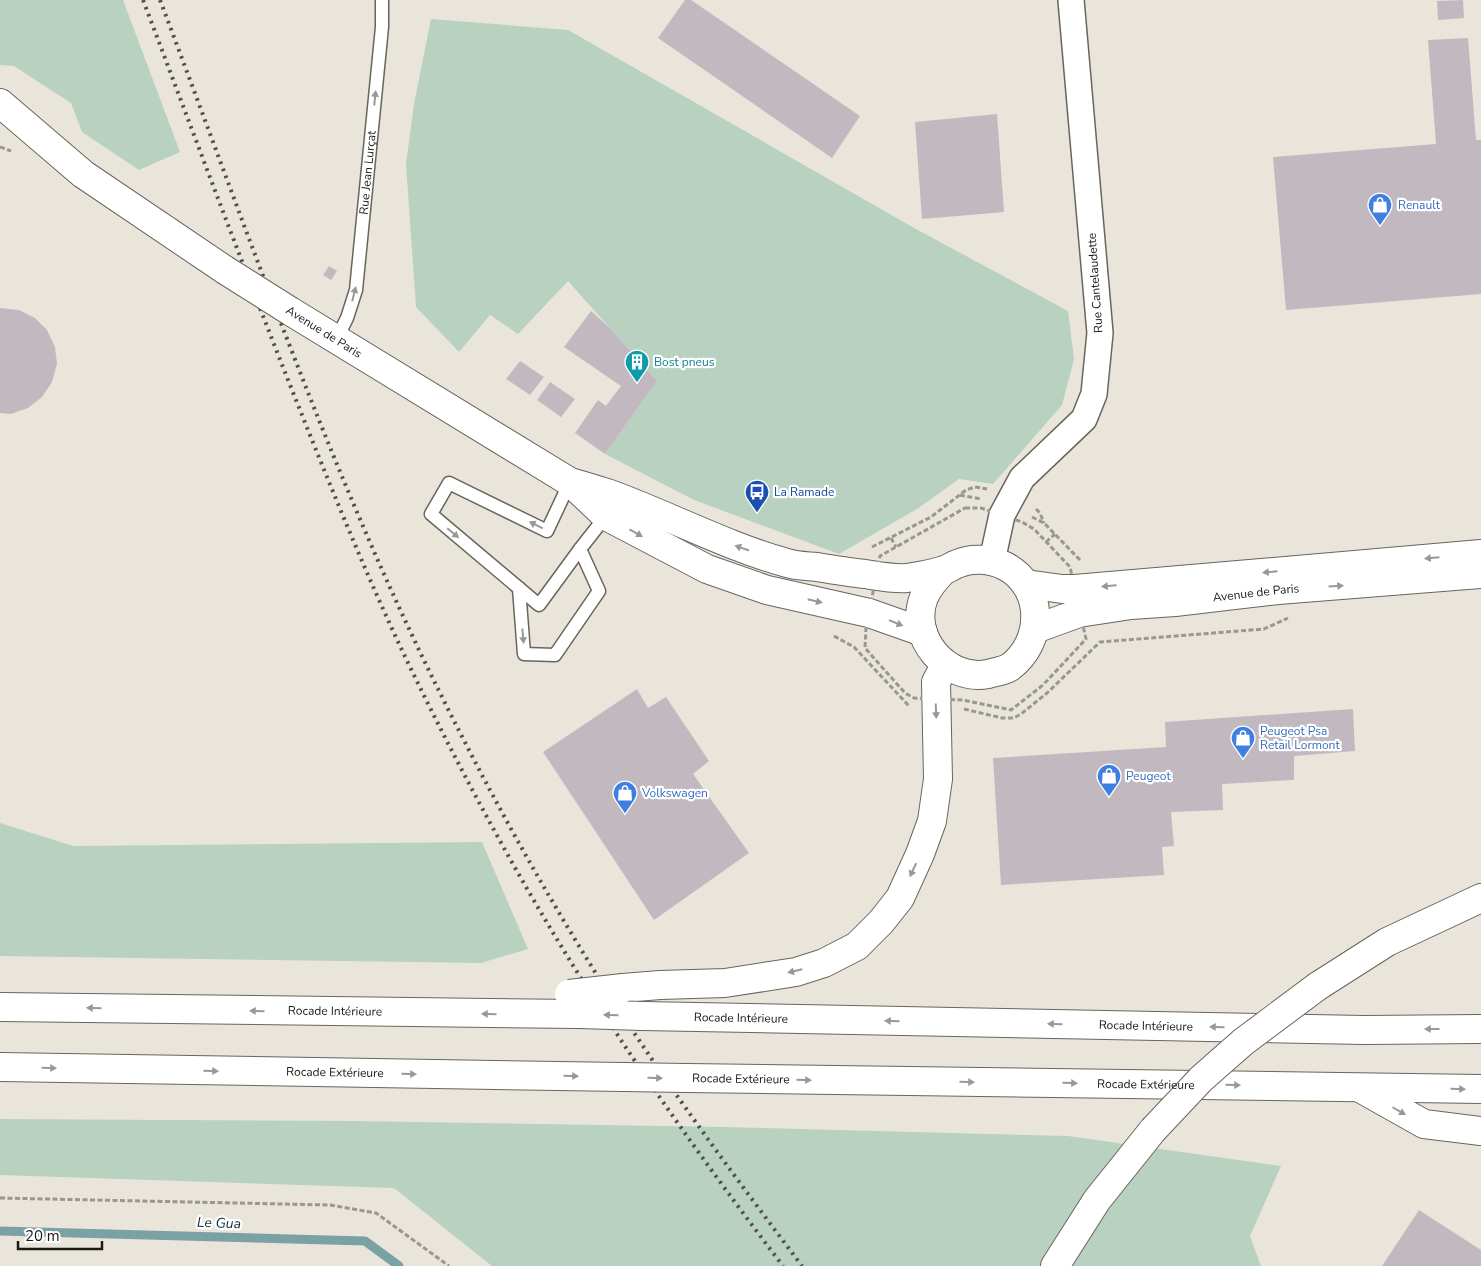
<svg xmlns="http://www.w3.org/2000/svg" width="1481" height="1266" viewBox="0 0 1481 1266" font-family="'Nunito Sans',sans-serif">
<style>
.green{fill:#b8d1c1}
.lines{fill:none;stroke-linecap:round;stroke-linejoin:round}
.stream{stroke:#7aa2a5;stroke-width:9}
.building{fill:#c2b9c0}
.lane-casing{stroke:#69655d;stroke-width:15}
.street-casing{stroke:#69655d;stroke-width:28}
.secondary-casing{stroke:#69655d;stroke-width:30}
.highway-casing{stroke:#69655d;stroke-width:30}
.path{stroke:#99978f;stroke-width:3;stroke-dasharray:5 2.5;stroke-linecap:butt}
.lane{stroke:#fff;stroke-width:12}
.street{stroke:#fff;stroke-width:25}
.secondary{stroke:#fff;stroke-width:28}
.highway{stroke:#fff;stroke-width:28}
.rail{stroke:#52504a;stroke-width:4;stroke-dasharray:2.5 5;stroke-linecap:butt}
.secondary-bridge-casing{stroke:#69655d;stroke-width:30;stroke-linecap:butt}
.highway-bridge-casing{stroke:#69655d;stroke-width:30;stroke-linecap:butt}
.secondary-bridge{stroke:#fff;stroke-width:28}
.highway-bridge{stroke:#fff;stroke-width:28}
.oneway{fill:#989896}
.labels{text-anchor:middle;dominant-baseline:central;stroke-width:4.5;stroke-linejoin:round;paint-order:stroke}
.street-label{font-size:12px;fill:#1a1915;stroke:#fff}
.shop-label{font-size:12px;fill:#366cbe;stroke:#fff;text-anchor:start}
.culture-label{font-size:12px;fill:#0d838f;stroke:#fff;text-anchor:start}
.transit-label{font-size:12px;fill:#164399;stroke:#fff;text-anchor:start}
.water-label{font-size:14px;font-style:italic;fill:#073034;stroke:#fff}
</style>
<rect width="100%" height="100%" fill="#e9e5db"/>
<path class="green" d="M0,0H123L180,152L139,170L82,132L71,103L14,66L0,65Z
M431,19L568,30L916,229L1068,311L1074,359L1062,405L993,484L959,479L917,509L839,554L694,500L605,454L657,381L568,281L518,334L490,315L459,352L416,307L406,164L414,104Z
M0,823L73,846L482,842L528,949L481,963L0,956Z
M0,1119L352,1121L724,1127L1068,1136L1281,1166L1250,1236L1261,1266H492L394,1188L0,1175Z"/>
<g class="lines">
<path class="stream" d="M0,1231L365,1241L399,1266"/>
</g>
<path class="building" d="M685,0H691L860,116L832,158L658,38Z
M1463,0L1464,18L1438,20L1437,1Z
M1468,38L1476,140H1481V294L1286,310L1273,157L1436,144L1428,40Z
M997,114L1004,212L922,219L915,122Z
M329,266L337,271L331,280L323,275Z
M0,308L19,310L35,318L47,330L55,347L57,364L52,382L42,397L28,408L11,414L0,413Z
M591,311L610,328L657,381L605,454L575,433L598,400L606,406L621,386L564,347Z
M520,361L544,377L530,395L506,379Z
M550,382L575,399L561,417L537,400Z
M637,689L648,708L666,697L709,761L693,774L749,853L654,920L543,752Z
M1353,709L1355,751L1294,756V780L1222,784L1223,810L1171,812L1174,846L1162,847L1164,875L1001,885L993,758L1166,747L1165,722Z
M1419,1210L1481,1250V1266H1382Z"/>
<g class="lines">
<defs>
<g id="lane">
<path id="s1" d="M336,340L347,318L356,290L382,27V0"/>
<path d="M570,482L547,531L449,483L431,514L539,605L580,549L606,516"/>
<path d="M519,588L524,654L555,655L599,591L580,549"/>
</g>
<path id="street" d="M992,561L1002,515L1022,478L1084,419L1094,394L1100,333L1071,0"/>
<g id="secondary">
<path d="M0,103L83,174L225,270"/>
<path d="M290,311L570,482L606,516L707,569L767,590L869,613L923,632"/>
<path d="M570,482C584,486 597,490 610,494C670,516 726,546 787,563C796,566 807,566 817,567C833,570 849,572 865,574C878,576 894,579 907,578C919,576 933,574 944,570C949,569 953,565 957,564C972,557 991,559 1005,566C1045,587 1044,642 1010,667C1004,671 995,672 988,674C947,682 908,637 924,597C929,586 936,578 944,570"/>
<path d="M1026,584L1062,589H1075L1481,554"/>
<path id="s2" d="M1035,629L1079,613L1131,605L1175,602L1278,590L1481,574"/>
<path d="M1318,986L1387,942L1481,898"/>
<path d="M1055,1266L1097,1200L1153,1130"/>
</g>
<g id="highway">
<path d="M623,988L660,985L725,983L796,972L824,963L857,946L881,922L900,898L920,854L932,821L938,779L936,682L945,665"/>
<path id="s3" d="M0,1007L580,1014"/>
<path id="s4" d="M642,1016L1364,1030L1481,1029"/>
<path id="s5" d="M0,1067L624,1077"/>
<path id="s6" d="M686,1078L1481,1089"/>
<path d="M1360,1088L1424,1124L1481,1131"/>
</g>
</defs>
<use href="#lane" class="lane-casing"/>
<use href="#street" class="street-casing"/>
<use href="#secondary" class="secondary-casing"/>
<use href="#highway" class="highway-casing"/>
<path class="path" d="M0,147L11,151
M960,495L981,499
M965,508H981L1022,522L1034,529L1070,567L1086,639L1043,685L1011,710L962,700L914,698L905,693L865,648L866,628L880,556Z
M1036,509L1040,513L1044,523
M1032,517L1044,523L1081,561
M891,538L896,547
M1046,542L1055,534
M872,547L931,517L966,490L975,487L987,489
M834,636L854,647L909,706
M964,709L1002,718H1014L1021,714L1047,693L1100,642L1264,629L1288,618
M0,1198L330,1205L376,1213L449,1266"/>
<use href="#lane" class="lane"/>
<use href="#street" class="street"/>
<use href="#secondary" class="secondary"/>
<use href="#highway" class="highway"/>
<path class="rail" d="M143,0C198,145 252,291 310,435C341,512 373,590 409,665C459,768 513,869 574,967C638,1070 709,1169 783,1266
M160,0C243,219 319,441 420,652C472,760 529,866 592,967C656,1071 729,1169 802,1266"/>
<defs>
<path id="secondary-bridge" d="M225,270L290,311
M1153,1130L1201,1079L1243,1042L1318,986"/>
<path id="highway-bridge" d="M569,994L623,988
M580,1014L642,1016
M624,1077L686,1078"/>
</defs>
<use href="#secondary-bridge" class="secondary-bridge-casing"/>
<use href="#highway-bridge" class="highway-bridge-casing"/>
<use href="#secondary-bridge" class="secondary-bridge"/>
<use href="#highway-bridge" class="highway-bridge"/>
</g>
<defs><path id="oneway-solid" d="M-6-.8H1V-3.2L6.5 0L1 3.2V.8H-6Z" transform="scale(1.25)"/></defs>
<g class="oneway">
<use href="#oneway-solid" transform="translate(375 98) rotate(-84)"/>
<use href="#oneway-solid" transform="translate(354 294) rotate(-76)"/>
<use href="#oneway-solid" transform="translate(536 525) rotate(-154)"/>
<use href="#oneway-solid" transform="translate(453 533) rotate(40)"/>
<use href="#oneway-solid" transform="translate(636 533) rotate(29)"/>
<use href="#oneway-solid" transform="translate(742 548) rotate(-161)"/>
<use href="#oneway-solid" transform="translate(1432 558) rotate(175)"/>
<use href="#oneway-solid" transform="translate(1270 572) rotate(175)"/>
<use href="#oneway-solid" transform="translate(1109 586) rotate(175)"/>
<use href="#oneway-solid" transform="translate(1336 586) rotate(-4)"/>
<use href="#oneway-solid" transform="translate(815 601) rotate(13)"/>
<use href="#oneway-solid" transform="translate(896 623) rotate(22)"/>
<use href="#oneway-solid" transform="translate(523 636) rotate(85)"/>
<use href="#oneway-solid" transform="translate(936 711) rotate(88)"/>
<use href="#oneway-solid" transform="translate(913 870) rotate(115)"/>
<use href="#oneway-solid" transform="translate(795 971) rotate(167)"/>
<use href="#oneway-solid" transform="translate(94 1008) rotate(-179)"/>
<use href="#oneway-solid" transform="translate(257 1011) rotate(-179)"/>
<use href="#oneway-solid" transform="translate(489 1014) rotate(-179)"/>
<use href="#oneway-solid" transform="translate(611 1015) rotate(-178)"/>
<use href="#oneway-solid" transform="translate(892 1021) rotate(-179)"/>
<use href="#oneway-solid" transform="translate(1055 1024) rotate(-179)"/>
<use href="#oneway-solid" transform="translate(1217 1027) rotate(-179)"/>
<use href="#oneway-solid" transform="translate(1432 1029) rotate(180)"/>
<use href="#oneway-solid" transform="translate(49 1068) rotate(1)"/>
<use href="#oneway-solid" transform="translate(211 1071) rotate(1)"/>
<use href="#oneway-solid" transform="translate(409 1074) rotate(1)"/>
<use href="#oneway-solid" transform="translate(571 1076) rotate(1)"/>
<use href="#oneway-solid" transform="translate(655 1078) rotate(1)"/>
<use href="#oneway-solid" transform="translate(804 1080) rotate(1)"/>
<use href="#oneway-solid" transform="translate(967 1082) rotate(1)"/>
<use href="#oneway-solid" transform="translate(1070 1083) rotate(1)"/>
<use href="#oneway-solid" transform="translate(1233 1085) rotate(1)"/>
<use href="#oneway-solid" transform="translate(1458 1089) rotate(1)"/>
<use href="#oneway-solid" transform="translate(1399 1111) rotate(30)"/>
</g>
<defs>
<symbol id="shop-pin" viewBox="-11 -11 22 30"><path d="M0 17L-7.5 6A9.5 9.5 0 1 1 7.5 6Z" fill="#3f7fe0" stroke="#fff"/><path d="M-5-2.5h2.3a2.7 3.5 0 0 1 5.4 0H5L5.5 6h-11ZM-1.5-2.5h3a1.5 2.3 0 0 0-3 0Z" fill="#fff"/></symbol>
<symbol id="building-pin" viewBox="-11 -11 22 30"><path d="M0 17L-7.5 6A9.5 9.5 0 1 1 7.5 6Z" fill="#0f9aa8" stroke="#fff"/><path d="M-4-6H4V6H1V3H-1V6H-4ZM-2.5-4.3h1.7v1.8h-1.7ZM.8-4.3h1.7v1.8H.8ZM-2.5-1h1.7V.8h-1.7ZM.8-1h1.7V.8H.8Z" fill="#fff"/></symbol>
<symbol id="bus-pin" viewBox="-11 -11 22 30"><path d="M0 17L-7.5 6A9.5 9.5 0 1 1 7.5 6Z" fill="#1a4fb4" stroke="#fff"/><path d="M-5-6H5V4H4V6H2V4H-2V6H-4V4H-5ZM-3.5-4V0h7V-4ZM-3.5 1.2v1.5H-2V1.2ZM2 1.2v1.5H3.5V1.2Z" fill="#fff"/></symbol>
</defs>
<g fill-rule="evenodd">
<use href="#shop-pin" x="1366" y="191" width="28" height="38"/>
<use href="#building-pin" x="623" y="348" width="28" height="38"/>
<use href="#bus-pin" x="743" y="478" width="28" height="38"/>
<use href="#shop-pin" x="1229" y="724" width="28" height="38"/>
<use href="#shop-pin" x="1095" y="762" width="28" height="38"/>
<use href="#shop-pin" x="611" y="779" width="28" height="38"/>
</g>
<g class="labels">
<g class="street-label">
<text stroke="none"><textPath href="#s1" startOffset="172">Rue Jean Lurçat</textPath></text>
<text transform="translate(1095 283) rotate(-94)">Rue Cantelaudette</text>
<text transform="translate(324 332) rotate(32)">Avenue de Paris</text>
<text stroke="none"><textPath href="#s2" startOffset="225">Avenue de Paris</textPath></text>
<text stroke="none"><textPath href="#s3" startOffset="335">Rocade Intérieure</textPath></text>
<text stroke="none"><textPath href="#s4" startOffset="99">Rocade Intérieure</textPath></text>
<text stroke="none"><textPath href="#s4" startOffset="504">Rocade Intérieure</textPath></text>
<text stroke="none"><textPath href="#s5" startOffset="335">Rocade Extérieure</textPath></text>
<text stroke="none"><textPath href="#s6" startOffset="55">Rocade Extérieure</textPath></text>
<text stroke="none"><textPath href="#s6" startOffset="460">Rocade Extérieure</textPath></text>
</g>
<g class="shop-label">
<text x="1398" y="205">Renault</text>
<text x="1260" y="731">Peugeot Psa<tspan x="1260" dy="14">Retail Lormont</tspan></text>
<text x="1126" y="776">Peugeot</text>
<text x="642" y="793">Volkswagen</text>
</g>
<g class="culture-label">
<text x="654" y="362">Bost pneus</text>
</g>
<g class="transit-label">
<text x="774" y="492">La Ramade</text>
</g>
<g class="water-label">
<text transform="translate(219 1223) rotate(2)">Le Gua</text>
</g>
</g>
<path d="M18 1241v8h84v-8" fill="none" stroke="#1a1915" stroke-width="2.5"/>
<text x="25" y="1241" font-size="15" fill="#1a1915" stroke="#ffffff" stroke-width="4" paint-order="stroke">20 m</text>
</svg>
